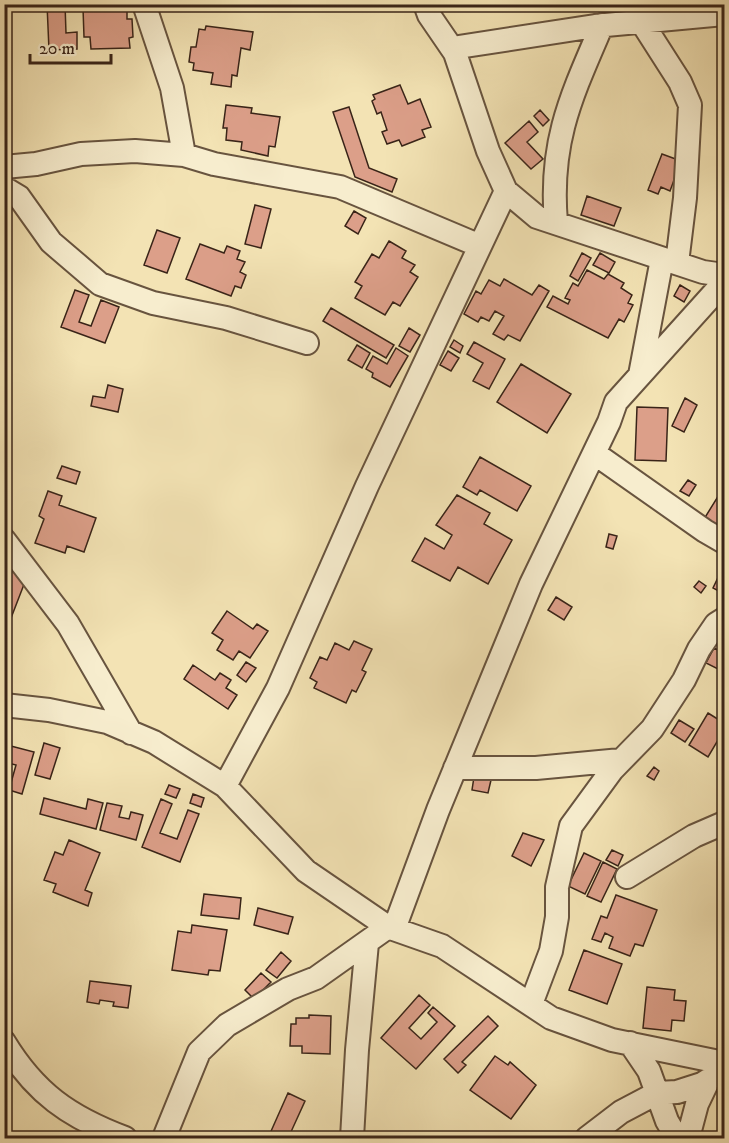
<svg xmlns="http://www.w3.org/2000/svg" width="729" height="1143" viewBox="0 0 729 1143" font-family="'IM FELL DW Pica',serif">
<style>
.building{fill:#dc9f89;stroke:#392418;stroke-width:1.5}
.lines{fill:none;stroke-linecap:round;stroke-linejoin:round}
.minor-casing{stroke:#68543f;stroke-width:26}
.minor{stroke:#f7edce;stroke-width:22}
</style>
<rect width="100%" height="100%" fill="#f3e3b4"/>
<filter id="stains"><feTurbulence type="fractalNoise" baseFrequency=".00333" numOctaves="4"/><feColorMatrix values="0 0 0 0 .2 0 0 0 0 .09 0 0 0 0 .02 0 0 0 .5 -.17"/></filter>
<radialGradient id="worn" r=".72"><stop offset=".6" stop-color="#630" stop-opacity="0"/><stop offset="1" stop-color="#630" stop-opacity=".3"/></radialGradient>
<path class="building" d="M47,4H65L66,33L77,32V49L49,50Z
M89,4H127V19H132L133,37L129,38L130,48L91,49L90,37H84L83,8H89Z
M204,4H237V10Z
M206,26L253,32L250,50L241,48L237,76L232,75L231,87L211,84L213,73L193,70L194,63L189,62L191,47H196L199,29L205,30Z
M400,85L408,104L420,99L431,127L422,130L425,137L402,146L399,140L387,144L382,132L387,130L381,112L377,114L372,101L375,99L373,95Z
M226,105L252,108L251,113L280,117L275,147L269,146L268,156L241,150L242,142L226,140L227,128H223Z
M349,107L369,168L397,179L392,192L355,177L333,112Z
M540,110L549,120L543,126L534,116Z
M529,121L538,132L527,142L543,159L531,169L505,143Z
M662,154L681,161L670,191L661,187L658,194L648,190Z
M587,196L621,208L614,226L581,215Z
M255,205L271,209L261,248L245,244Z
M354,211L366,218L358,234L345,226Z
M157,230L180,238L167,273L144,265Z
M389,241L406,251L402,258L415,265L410,272L418,277L400,306L393,302L385,315L355,298L362,286L355,282L372,254L379,258Z
M200,244L224,253L227,246L240,251L237,259L245,262L240,272L246,275L241,288L235,286L231,296L186,279Z
M582,253L591,258L578,281L570,276Z
M600,253L615,262L609,273L593,265Z
M587,270L604,279L608,274L624,283L621,288L632,295L628,303L633,305L624,322L619,319L608,338L547,307L553,296L568,304L570,300L565,298L573,283L578,286Z
M504,279L532,295L539,285L549,291L520,341L508,335L504,340L493,334L504,316L495,311L489,321L481,317L478,322L464,314L476,291L481,294L489,280L500,286Z
M680,285L690,291L684,302L674,296Z
M75,290L89,295L79,322L91,326L101,300L119,307L105,343L61,327Z
M331,308L394,345L386,358L323,321Z
M409,328L420,335L410,352L399,346Z
M454,340L463,346L460,353L450,347Z
M474,342L505,359L489,389L473,381L483,363L467,354Z
M357,345L370,353L362,368L348,360Z
M396,348L408,356L390,387L372,377L373,373L366,369L373,356L387,364Z
M448,351L459,358L451,371L440,365Z
M521,364L571,394L547,433L497,402Z
M108,385L123,389L118,412L91,406L93,396L105,398Z
M685,398L697,405L684,432L672,426Z
M637,407L668,408L666,461L635,460Z
M480,457L531,486L517,511L480,490L477,495L463,487Z
M62,466L80,472L76,484L57,478Z
M688,480L696,485L689,496L680,491Z
M722,490L724,492V520L719,528L704,519Z
M48,491L62,496L59,505L96,518L84,552L67,546L65,553L35,543L44,519L39,516Z
M457,495L490,513L484,524L512,540L488,584L458,567L450,581L412,561L425,538L444,549L452,535L436,525Z
M609,534L617,536L613,549L606,547Z
M4,565L28,574L11,618L4,616Z
M724,565V594L713,588Z
M699,581L706,586L701,593L694,587Z
M556,597L572,607L564,620L548,610Z
M227,611L253,629L257,624L268,631L250,658L239,651L233,660L217,650L223,640L212,633Z
M354,641L372,649L362,670L366,672L356,692L352,690L346,703L314,688L317,682L310,678L320,657L327,660L335,643L349,650Z
M714,648L724,653L718,669L706,663Z
M246,662L256,668L246,682L237,675Z
M193,665L215,680L220,673L231,680L226,688L237,695L228,709L184,679Z
M708,713L724,723V730L708,757L689,745Z
M679,720L694,729L685,742L671,733Z
M44,743L60,748L50,779L35,775Z
M7,745L34,752L22,794L9,790L16,765L4,762Z
M654,767L659,771L654,780L647,776Z
M474,777L491,780L488,793L472,790Z
M169,785L180,789L176,798L165,794Z
M193,794L204,798L201,807L190,803Z
M44,798L86,809L88,799L103,803L96,829L40,814Z
M161,799L172,804L160,833L177,839L188,810L199,814L180,862L142,847Z
M107,803L122,806L119,817L129,819L131,812L143,815L136,840L100,830Z
M523,833L544,840L531,866L512,856Z
M69,840L100,853L85,890L92,893L88,906L53,892L56,884L44,880L55,852L63,855Z
M612,850L623,855L618,866L606,860Z
M584,853L601,861L585,894L568,886Z
M603,862L617,869L601,902L587,896Z
M204,894L241,898L239,919L201,915Z
M616,895L657,910L643,946L635,944L630,956L609,948L613,937L605,933L601,942L592,939L601,916L607,918Z
M258,908L293,917L288,934L254,925Z
M192,925L227,930L220,971L209,970L208,975L172,970L178,931L191,933Z
M584,950L622,964L607,1004L569,990Z
M281,952L291,961L277,978L266,970Z
M261,973L271,982L254,999L245,990Z
M90,981L131,986L128,1008L113,1006L114,1002L100,1000L99,1004L87,1002Z
M647,987L675,990L674,1000L686,1001L684,1021L672,1020L671,1031L643,1028Z
M419,995L430,1005L409,1028L421,1039L437,1022L428,1013L433,1007L455,1026L416,1069L381,1038Z
M309,1015L331,1016L330,1054L302,1053V1046H290L291,1024H296V1018H309Z
M488,1016L498,1026L462,1062L466,1065L458,1073L444,1059Z
M495,1056L508,1065L510,1062L536,1085L511,1119L470,1090Z
M288,1093L305,1101L290,1134L300,1138H268Z"/>
<g class="lines">
<defs>
<path id="minor" d="M144,4L172,88L184,155
M425,4L429,15L455,53L488,151L506,191L537,217L703,272L724,275
M641,21L680,82L690,105L685,198L677,263
M452,48L595,26L724,14
M4,167L36,164L81,154L135,151L184,155L214,164L340,187L480,246
M4,188L19,197L51,242L100,284L153,303L226,318L307,343
M556,223C549,142 571,97 602,25
M640,375L662,259
M594,453L705,531L724,542
M4,540L68,624L131,733
M4,705L49,710L107,722L154,742L225,786L306,871L388,927L442,946L551,1018L612,1040L724,1063
M455,768H536L621,760
M225,786L278,688L367,486L506,191
M627,877L694,836L724,823
M394,929L438,810L531,584L609,422L616,402L724,282
M531,1004L551,951L557,917V887L571,826L612,770L652,729L684,680L699,649L716,624L724,619
M4,1042C35,1093 69,1117 125,1138
M630,1043L649,1071L667,1121L677,1138
M164,1138L199,1052L227,1025L288,989L316,978L388,927
M352,1138L357,1050L367,943
M587,1138L621,1112L657,1093L677,1092L702,1084L724,1070
M688,1138L697,1104L708,1081"/>
</defs>
<use href="#minor" class="minor-casing"/>
<use href="#minor" class="minor"/>
</g>
<rect width="729" height="1143" fill="none" stroke="#f3e3b4" stroke-width="24"/>
<rect x="6" y="6" width="717" height="1131" fill="none" stroke="#392418" stroke-width="3"/>
<rect x="12" y="12" width="705" height="1119" fill="none" stroke="#392418" stroke-width="1.5"/>
<path d="M30 54v9h81v-9" fill="none" stroke="#392418" stroke-width="3"/>
<text x="39" y="54" font-size="18" fill="#392418" stroke="#f7edce" stroke-width="4.5" paint-order="stroke">20 m</text>
<rect width="100%" height="100%" filter="url(#stains)"/>
<rect width="100%" height="100%" fill="url(#worn)"/>
</svg>
